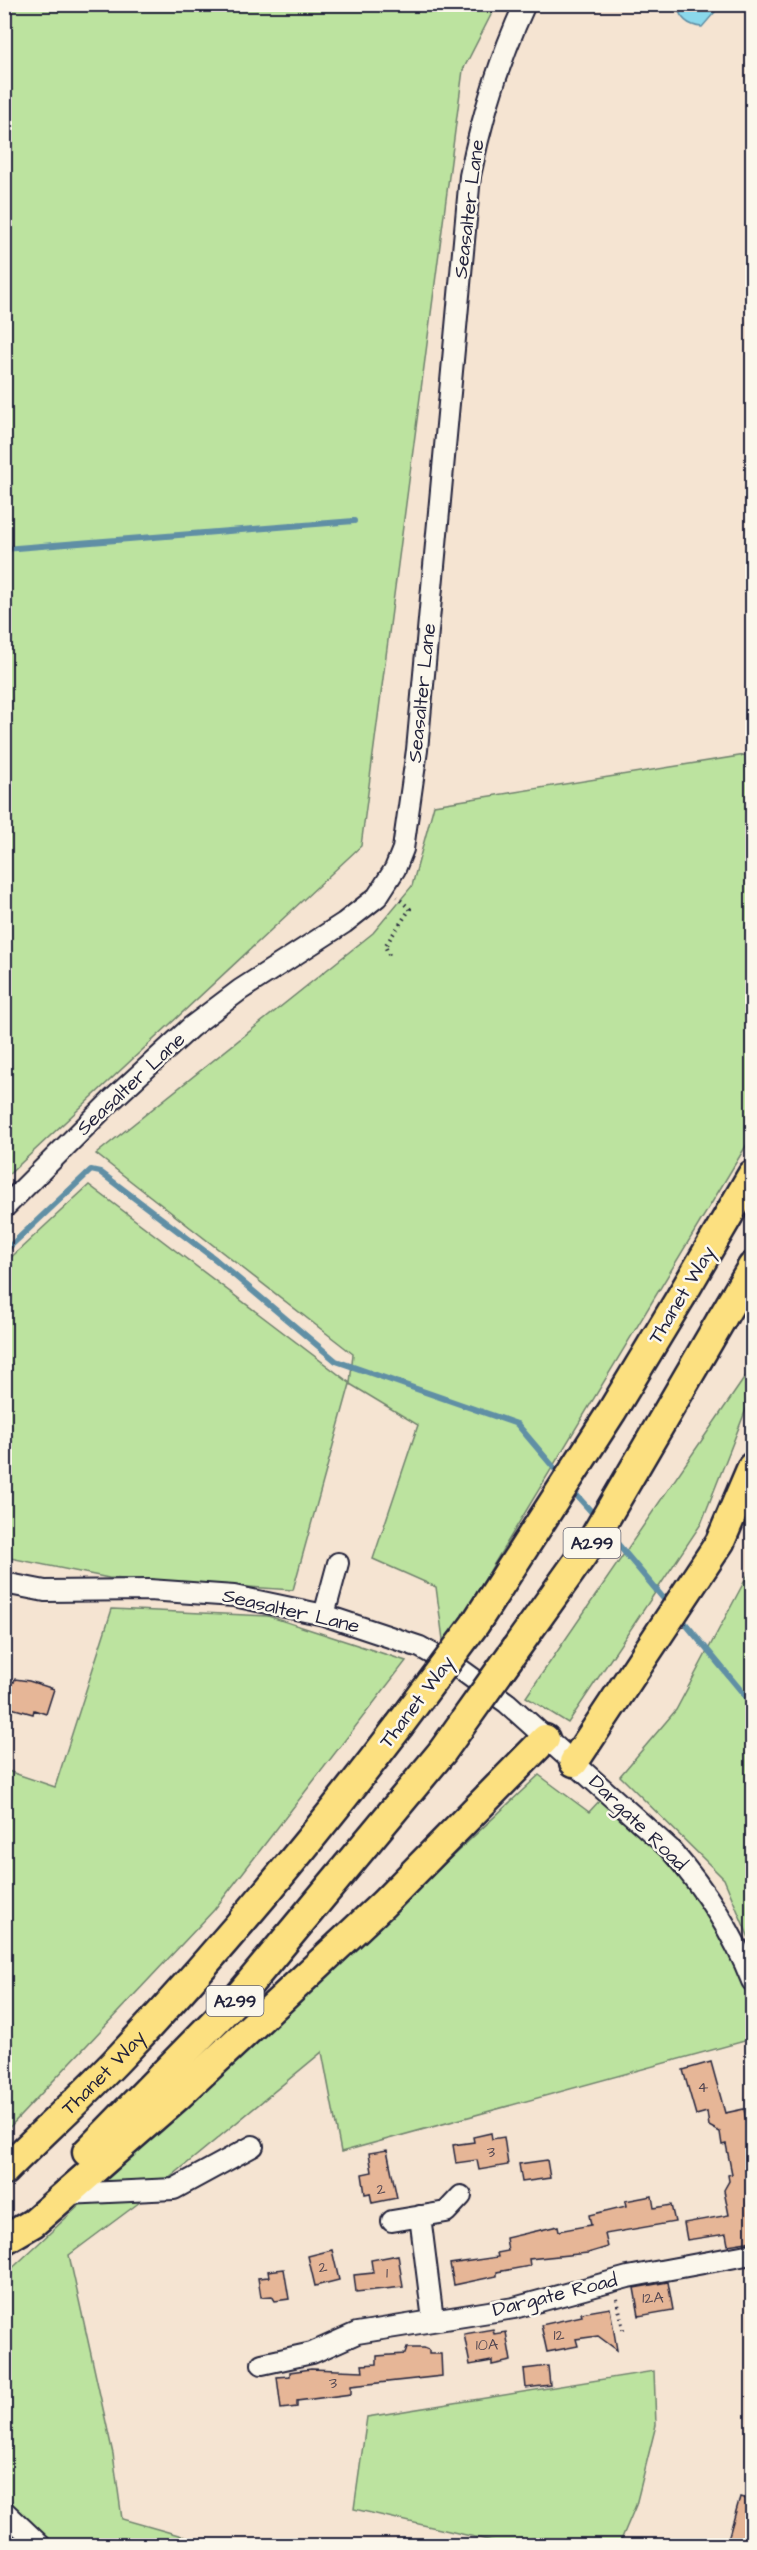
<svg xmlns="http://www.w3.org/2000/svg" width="757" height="2550" viewBox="0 0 757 2550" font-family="'Architects Daughter',sans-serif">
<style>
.green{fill:#bce39f;stroke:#6f826d;stroke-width:1.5}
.water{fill:#8bd8eb;stroke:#618fa5;stroke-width:1.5}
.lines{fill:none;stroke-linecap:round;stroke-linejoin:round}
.stream{stroke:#618fa5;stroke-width:6}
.building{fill:#e6b697;stroke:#22223b;stroke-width:1.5}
.minor-casing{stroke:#22223b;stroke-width:24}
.highway-casing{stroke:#22223b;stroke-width:33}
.path{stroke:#22223b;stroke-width:4;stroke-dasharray:1.5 4.5;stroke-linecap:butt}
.minor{stroke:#fbf7ec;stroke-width:20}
.highway{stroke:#fce080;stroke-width:28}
.highway-bridge-casing{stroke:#22223b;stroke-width:33;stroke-linecap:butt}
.highway-bridge{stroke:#fce080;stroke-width:28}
.labels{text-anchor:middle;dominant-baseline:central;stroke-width:5;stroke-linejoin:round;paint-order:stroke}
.number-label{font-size:16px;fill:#534752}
.shield{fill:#fbf7ec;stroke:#636270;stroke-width:1.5}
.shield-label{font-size:18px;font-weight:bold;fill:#22223b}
.street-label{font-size:20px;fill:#22223b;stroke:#fbf7ec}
</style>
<rect width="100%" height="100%" fill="#f5e4d2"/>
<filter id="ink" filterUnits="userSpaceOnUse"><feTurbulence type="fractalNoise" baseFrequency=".0167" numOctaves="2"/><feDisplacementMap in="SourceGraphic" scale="12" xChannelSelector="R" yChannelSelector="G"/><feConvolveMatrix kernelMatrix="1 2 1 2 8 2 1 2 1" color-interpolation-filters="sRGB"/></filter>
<g filter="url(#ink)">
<path class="green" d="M5,4L496,5L463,70L361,846L5,1178Z
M752,754V1136L444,1647L436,1587L373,1559L418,1425L350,1384L293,1590L109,1578L5,1557V1263L89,1185L350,1383L353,1354L96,1154L373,933L412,886L434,805Z
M752,1367V1394L701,1524L568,1723L526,1697Z
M752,1567V1945L724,1879L620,1776L676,1710Z
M112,1609L268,1616L406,1661L214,1910L5,2132V1770L55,1787Z
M539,1775L589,1812L601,1799C670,1862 752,1938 752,2039L341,2152L322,2052L144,2199L69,2255L113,2454L122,2519L189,2538L197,2545H5V2275Z
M654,2371L656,2425L636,2505L619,2545H509L354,2509L367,2417Z"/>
<path class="water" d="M677,5V4L721,5L702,27C688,26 680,19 677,5Z"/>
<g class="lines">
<path class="stream" d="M4,549L354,521
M4,1252L91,1170L100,1172L215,1259L336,1361L517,1424L561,1476
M571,1489L596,1517
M606,1530L669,1605
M680,1617L752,1704"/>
</g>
<path class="building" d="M4,1679L14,1682L15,1679L29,1681L54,1689L46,1714L34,1710L33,1714L4,1706Z
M711,2062L725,2113L744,2109L748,2131L749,2146H747L753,2181V2241L728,2245L726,2234L687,2240L684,2223L729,2215L724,2190L729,2181L728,2175L732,2174L726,2144L722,2145L720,2132L709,2126L707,2112L696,2115L683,2070Z
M491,2133L492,2139L504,2137L508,2165L479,2170L477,2160L456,2163L453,2145L474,2142L473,2137Z
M387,2150L397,2198L372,2203L370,2193L365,2194L362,2174L372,2172L369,2153Z
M547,2160L550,2178L522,2182L519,2164Z
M652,2196L654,2208L671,2205L675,2222L605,2234L608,2247L588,2253L529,2259L530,2266L497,2272V2276L454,2285L450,2264L498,2257L497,2253L508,2251L506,2238L558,2226L559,2231L591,2225L589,2215L626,2206L625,2201Z
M332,2250L339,2280L315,2286L308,2256Z
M398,2255L403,2287L356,2292L354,2275L373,2273L371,2260Z
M284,2269L289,2299L275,2301L272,2296L261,2297L258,2278L269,2277L268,2271Z
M668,2282L673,2310L639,2316L634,2288Z
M610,2308L617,2350L598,2336L576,2339L578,2346L547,2352L541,2325L582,2316L581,2313Z
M493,2329L494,2334L506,2332L511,2361L492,2365V2361L470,2365L464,2334Z
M407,2348H424L429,2350V2354H441L442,2376L351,2386V2394L297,2401V2407L281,2409L277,2377L290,2376V2372L311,2369L363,2371L362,2365L377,2364V2356L405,2354Z
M548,2366L550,2385L526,2388L524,2369Z
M740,2497L753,2501V2546H726Z"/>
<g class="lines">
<defs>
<path id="minor" d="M4,1208L113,1099L191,1027L240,990L344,923L377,897L395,869L403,849L417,750L470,176C482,116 499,60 525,4
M4,1583L45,1591L149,1590L234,1596L324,1615L420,1647L460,1669L507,1703L670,1849C704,1888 733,1932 752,1981
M324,1615L338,1563
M66,2194L174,2189L253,2146
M420,2216L433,2320
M392,2221L446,2212L461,2196
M262,2364L312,2353L357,2333L514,2308L628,2277L752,2254
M4,2511L41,2546"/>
<g id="highway">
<path d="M682,1295L752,1175"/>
<path d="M721,1320L752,1267"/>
<path d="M574,1762L720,1542L752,1467"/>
<path d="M87,2152L234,2002L442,1752"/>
<path id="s1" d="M4,2171C43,2132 84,2095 121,2056C220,1951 312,1840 399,1726"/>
<path d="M4,2240L33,2223L178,2096L383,1904L545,1739"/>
</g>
</defs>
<use href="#minor" class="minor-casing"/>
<use href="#highway" class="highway-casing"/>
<path class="path" d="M389,955L385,946L410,909L397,897
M617,2299L624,2334"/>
<use href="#minor" class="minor"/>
<use href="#highway" class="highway"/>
<defs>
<path id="highway-bridge" d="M399,1726L475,1624L612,1411L682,1295
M442,1752L591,1543L721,1320"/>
</defs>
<use href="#highway-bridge" class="highway-bridge-casing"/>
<use href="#highway-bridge" class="highway-bridge"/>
</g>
</g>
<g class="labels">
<g class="number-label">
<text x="703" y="2087">4</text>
<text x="491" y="2152">3</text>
<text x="381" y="2189">2</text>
<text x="323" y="2267">2</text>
<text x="387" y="2273">1</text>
<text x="653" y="2298">12A</text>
<text x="559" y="2335">12</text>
<text x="487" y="2345">10A</text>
<text x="333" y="2383">3</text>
</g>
<g class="shield">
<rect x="563.5" y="1528" width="57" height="30" rx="4.5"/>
<rect x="206.5" y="1986" width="57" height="30" rx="4.5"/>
</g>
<g class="shield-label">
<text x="592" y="1543">A299</text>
<text x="235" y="2001">A299</text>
</g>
<g class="street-label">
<text transform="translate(469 209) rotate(-83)">Seasalter Lane</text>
<text transform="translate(422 693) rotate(-84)">Seasalter Lane</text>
<text transform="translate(131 1084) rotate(-43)">Seasalter Lane</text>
<text transform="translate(682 1295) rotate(-59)">Thanet Way</text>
<text transform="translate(291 1611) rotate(13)">Seasalter Lane</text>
<text transform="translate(417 1702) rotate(-53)">Thanet Way</text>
<text transform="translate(638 1823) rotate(44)">Dargate Road</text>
<text stroke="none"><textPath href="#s1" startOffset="140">Thanet Way</textPath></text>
<text transform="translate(555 2295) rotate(-14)">Dargate Road</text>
</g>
</g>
<rect width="757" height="2550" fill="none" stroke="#fbf7ec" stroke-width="24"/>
<rect x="12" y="12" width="733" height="2526" fill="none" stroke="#22223b" stroke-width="2" filter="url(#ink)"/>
</svg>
